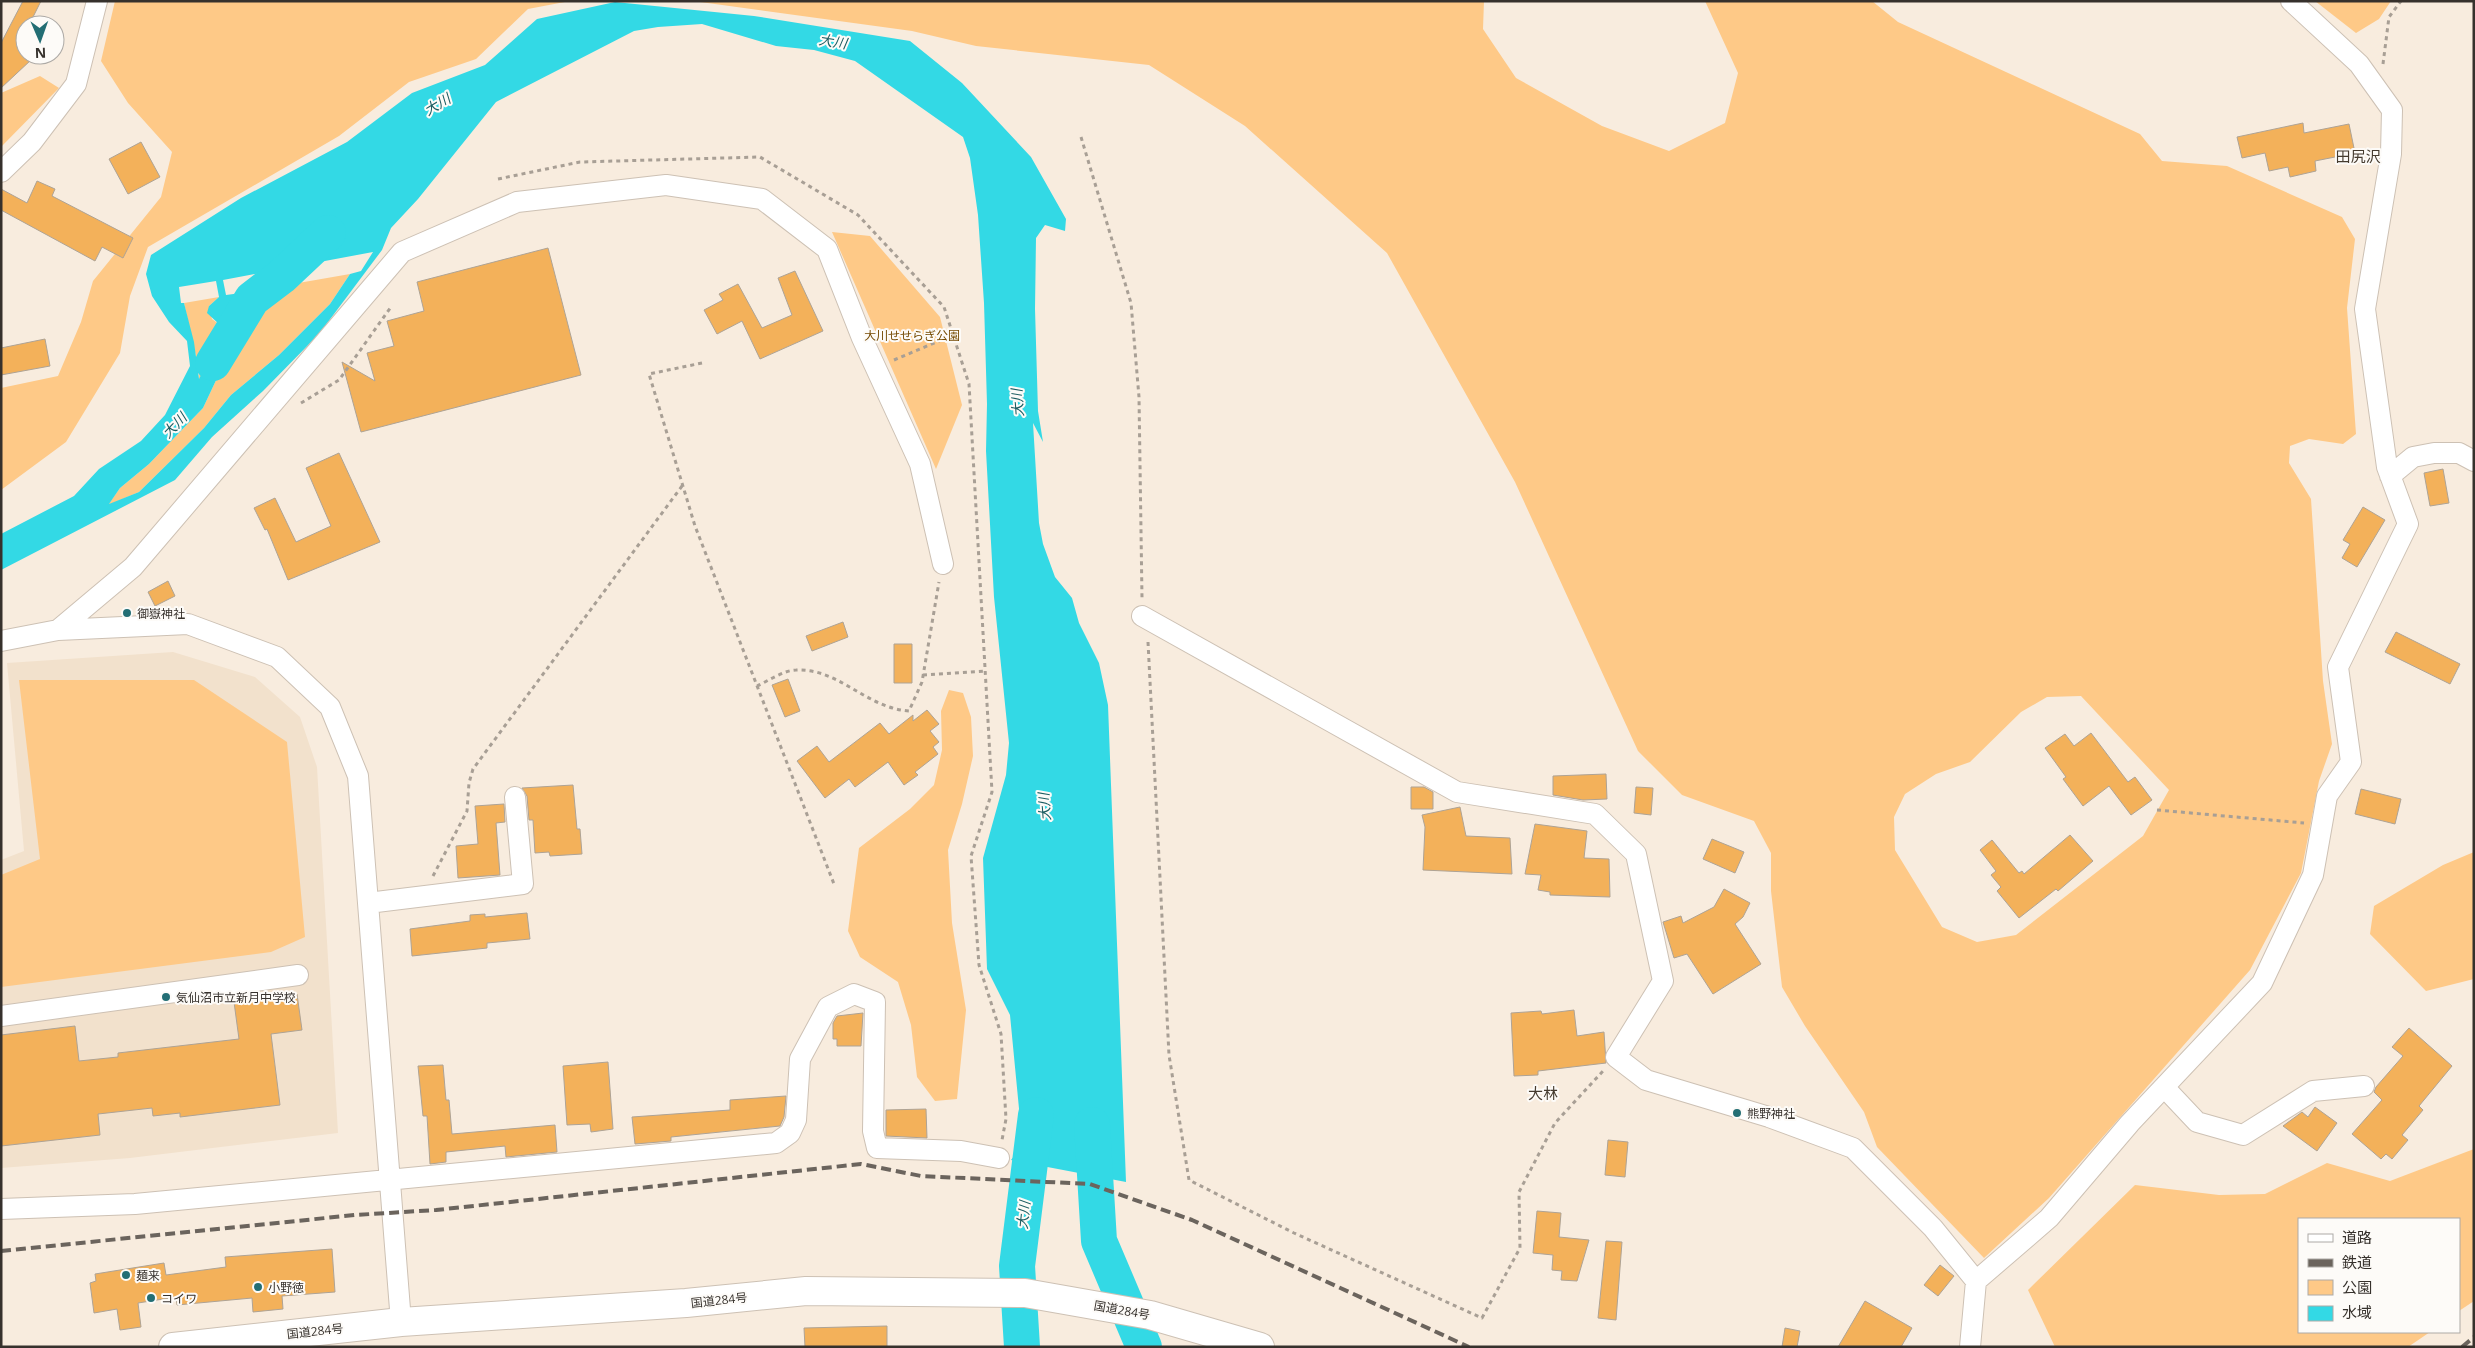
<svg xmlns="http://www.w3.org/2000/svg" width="2475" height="1348" viewBox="0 0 2475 1348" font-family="'Open Sans','Noto Sans JP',sans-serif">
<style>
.built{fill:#f2e1cc}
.green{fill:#fec987;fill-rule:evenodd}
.water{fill:#33d9e5;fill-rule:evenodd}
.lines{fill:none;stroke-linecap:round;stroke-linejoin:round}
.river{stroke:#33d9e5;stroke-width:36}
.building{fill:#f3b15a;stroke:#aea395}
.minor-casing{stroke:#cdc1b4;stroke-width:22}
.highway-casing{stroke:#cdc1b4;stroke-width:30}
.path{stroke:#a89f95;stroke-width:3;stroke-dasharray:4 4;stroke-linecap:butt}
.minor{stroke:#fff;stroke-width:20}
.highway{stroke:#fff;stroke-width:28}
.rail{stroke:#6b645d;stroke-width:4;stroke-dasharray:10 5;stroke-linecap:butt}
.poi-dot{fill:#236e74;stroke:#fdfbf8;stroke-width:2}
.labels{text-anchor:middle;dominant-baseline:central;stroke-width:4;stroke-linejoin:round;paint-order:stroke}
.park-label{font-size:12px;fill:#754a02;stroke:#fdfbf8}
.poi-label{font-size:12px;fill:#36312c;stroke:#fdfbf8;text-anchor:start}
.street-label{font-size:12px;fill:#36312c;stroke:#fdfbf8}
.water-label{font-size:14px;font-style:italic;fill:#1a5b60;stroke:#fdfbf8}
.quarter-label{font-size:15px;fill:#453b2f;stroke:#fdfbf8}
</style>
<rect width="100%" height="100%" fill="#f8ecde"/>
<path class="built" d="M173,652L255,677L300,717L317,767L338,1133L130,1158L1,1168V860L24,851L7,663Z"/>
<path class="green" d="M115,1H570L528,9L476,59L409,82L339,136L148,247L130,296L120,353L66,442L1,490V388L58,376L81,322L93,281L161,197L172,152L128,103L101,61Z
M693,1H1484L1483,29L1516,78L1602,126L1669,151L1725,123L1738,73L1705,1H1872L1898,22L2140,134L2162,161L2227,166L2342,217L2355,239L2347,308L2356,434L2343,444L2309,439L2290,446L2289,463L2311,499L2323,681L2332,744L2319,781L2301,873L2250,970L2049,1198L1984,1258L1877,1147L1864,1112L1805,1026L1782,987L1771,891V853L1754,821L1682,795L1638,751L1515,482L1387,253L1245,126L1149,65L976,46L912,31ZM2081,696L2169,790L2143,836L2016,935L1977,942L1942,927L1895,850L1894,817L1905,794L1936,774L1970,762L2021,712L2047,697Z
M2315,1H2391L2379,19L2356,33Z
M40,76L59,88L1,147V93Z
M832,232L870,236L940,317L962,405L936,469Z
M350,274L330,304L279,355L231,395L204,428L139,492L108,505L120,488L149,464L203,408L235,340L241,293Z
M219,297L209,306L212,319L220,325L219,334L210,349L208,361L199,380L198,365L184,303Z
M19,680H194L287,742L305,937L271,952L1,987V875L40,859Z
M949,690L963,693L971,717L973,756L962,804L948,850L952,923L966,1010L957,1099L935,1101L917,1077L911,1025L898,982L860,957L848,931L859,848L910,809L934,785L942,750L941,711Z
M2474,852V979L2426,991L2370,934L2374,906L2443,865Z
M2474,1149V1301L2459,1311V1219H2299V1332H2430L2408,1347H2055L2028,1290L2135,1185L2219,1195L2265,1194L2327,1163L2390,1181Z"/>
<path class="water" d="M615,2L754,16L910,41L962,83L1031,157L1066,219L1065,231L1045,225L1036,238L1035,309L1038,411L1043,442L1033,423L1039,523L1043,544L1055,577L1072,598L1079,623L1099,663L1108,705L1126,1182L1011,1160L1019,1150L1020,1119L1010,1015L987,969L983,858L1006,775L1009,743L994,597L986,451L987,404L984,303L978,215L970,158L963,137L855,61L814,50L776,46L702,24L658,27L634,31L496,102L418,199L391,228L382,250L319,334L263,391L212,437L175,480L1,570V534L74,496L99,469L141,441L165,415L190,366L187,341L169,322L152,296L146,274L151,255L241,198L347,142L412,93L485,65L537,19ZM373,252L361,271L350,274L330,304L279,355L231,395L204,428L139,492L109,504L120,488L149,464L203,408L235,340L241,293L226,295L223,280ZM216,281L219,297L209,306L207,313L220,325L219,333L210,349L208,361L199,379L194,342L184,303H181L179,287Z"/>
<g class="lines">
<path class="river" d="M213,363L252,299L281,277L328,233
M1092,1125L1099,1241L1144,1347
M1022,1347L1017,1266L1036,1115"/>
</g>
<path class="building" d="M23,1H41L29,25H25V55L31,60L1,88V43Z
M2303,123L2304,133L2349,124L2355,153L2315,161L2316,171L2290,177L2288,167L2269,171L2265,153L2242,158L2237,137Z
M141,142L160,177L128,194L109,159Z
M37,181L55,189L52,196L133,238L123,258L102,247L95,261L1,210V189L27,203Z
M548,248L581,375L361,432L342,362L375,381L367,353L394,346L387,321L424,311L417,282Z
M795,271L823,331L760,359L742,321L717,334L704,310L723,300L719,294L738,284L762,328L792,315L778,278Z
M45,339L50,366L1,375V348Z
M339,453L380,542L288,580L267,529L265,530L254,508L275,498L296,542L331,526L306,468Z
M2443,469L2449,503L2430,506L2424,473Z
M2363,507L2385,520L2357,567L2342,558L2350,544L2343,540Z
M168,581L175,596L155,606L148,592Z
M843,622L848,637L812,651L806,636Z
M2396,632L2460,664L2450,684L2385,652Z
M894,644H912V683H894Z
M788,679L800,711L785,717L772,685Z
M927,710L939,724L930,731L939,742L933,747L938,754L915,772L918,775L904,785L888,762L855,787L849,779L825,798L797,761L817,746L829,762L880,723L889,734L913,715V721Z
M2091,733L2128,782L2135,777L2152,800L2131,815L2109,786L2083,806L2063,779L2066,777L2045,748L2065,734L2074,746Z
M1606,774L1607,799L1583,800L1553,795V776Z
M573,785L577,829H580L582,854L550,856L549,852L535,853L533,820H529L527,796L522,788Z
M1411,787H1424L1433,792V809H1411Z
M1636,787L1653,788L1651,815L1634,813Z
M2361,789L2401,799L2395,824L2355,814Z
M504,804L505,822L496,823L500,875L458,878L456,846L478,844L475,806Z
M1460,807L1466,836L1510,838L1512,874L1423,870L1425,827L1422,815Z
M1535,824L1587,831L1584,858L1609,859L1610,897L1550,895V892L1538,890L1541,875L1525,874Z
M2070,835L2093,861L2058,891L2056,889L2019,918L1997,891L2001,887L1991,875L1996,871L1980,850L1992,840L2019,873L2022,871L2024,874Z
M1712,839L1744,852L1735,873L1703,859Z
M1724,889L1750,903L1743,917L1735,924L1761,964L1713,994L1687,954L1674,958L1663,922L1681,916L1683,923L1714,907Z
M527,913L530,939L487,943V948L412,956L410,929L470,921V915L485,914V917Z
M297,994L302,1030L271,1034L280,1105L180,1117V1113L153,1116L152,1108L98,1114L100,1135L1,1146V1035L75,1026L79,1061L118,1057V1053L239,1039L234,1002Z
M1574,1010L1577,1036L1604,1032L1606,1063L1538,1071V1075L1514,1076L1511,1013L1541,1011L1542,1014Z
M863,1013L861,1046H837V1039H833V1023L837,1016Z
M2409,1028L2452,1066L2419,1106L2423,1110L2402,1135L2408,1140L2392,1159L2386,1154L2381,1159L2352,1134L2382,1100L2374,1092L2376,1087L2403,1056L2392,1047Z
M608,1062L613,1129L591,1132L590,1124L567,1125L563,1066Z
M443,1065L446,1100H449L452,1134L555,1125L557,1152L506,1157L505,1146L446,1152V1162L430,1164L427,1116H423L418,1066Z
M786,1096L784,1117L780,1126L671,1137V1141L635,1144L632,1117L730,1110V1100Z
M2315,1107L2337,1123L2317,1151L2283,1126L2302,1112L2308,1117Z
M926,1109L927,1138L886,1136V1110Z
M1608,1140L1628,1142L1625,1177L1605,1175Z
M1537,1211L1561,1213L1559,1237L1589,1240L1577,1281L1561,1280L1562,1271L1552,1270L1553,1255L1533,1253Z
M1606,1241L1622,1242L1616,1320L1598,1318Z
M332,1249L335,1292L282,1296L283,1309L253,1312L252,1298L177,1305L176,1297L138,1303L141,1327L120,1330L117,1309L94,1313L90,1283L96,1281L95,1274L164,1263L166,1275L226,1267L225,1257Z
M1940,1265L1954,1276L1938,1296L1924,1285Z
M1865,1301L1912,1328L1901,1347H1838Z
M887,1326V1347H805L804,1328Z
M1785,1328L1800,1331L1797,1347H1782Z"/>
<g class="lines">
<defs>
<path id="minor" d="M1,172L32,142L76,84L97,1
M2390,476L2413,457L2434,453H2459L2474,461
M1142,616L1457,792L1595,814L1636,854L1663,981L1616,1057L1646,1080L1769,1117L1853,1148L1933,1228L1976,1281L1970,1347
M58,630L133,567L402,252L517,202L666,185L762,199L827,249L862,338L920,464L943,564
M1,641L58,630L188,624L277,657L330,707L358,776L401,1322
M368,903L523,884L515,797
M1,1016L298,975
M2164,1087L2197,1122L2243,1135L2313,1091L2364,1086
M1,1209L135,1204L776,1143L790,1133L796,1120L800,1059L828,1007L854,994L875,1002L873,1131L877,1148L961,1151L999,1158
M1976,1281L2049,1218L2130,1123L2262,983L2313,875L2327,796L2351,762L2338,667L2408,524L2387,467L2365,309L2391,154L2392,110L2359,64L2291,1"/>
<path id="highway" d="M173,1347L401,1322L686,1303L806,1291L1025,1293L1150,1315L1260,1347"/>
</defs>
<use href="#minor" class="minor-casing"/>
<use href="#highway" class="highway-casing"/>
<path class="path" d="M2383,64L2389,17L2401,1
M1081,137L1131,303L1139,397L1142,598
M498,179L580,162L760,157L858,215L944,307L969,384L992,792L971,856L979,965L1001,1034L1006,1119L1002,1140
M894,360L953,335
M702,363L649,374L695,526L834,884
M301,403L339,380L391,307
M1148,642L1169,1055L1189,1180L1294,1233L1482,1318L1520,1248L1519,1192L1555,1123L1603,1071
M923,675L985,671
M757,686C768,681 784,670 796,670C839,668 866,708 909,711L922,682L939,582
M2157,810L2304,823
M433,876L467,811L469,783L473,769L682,486"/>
<use href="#minor" class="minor"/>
<use href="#highway" class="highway"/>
<path class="rail" d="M1,1251L355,1215L436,1210L861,1164L921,1176L1090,1184L1192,1220L1469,1347
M2462,1347L2474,1337"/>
</g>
<g class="poi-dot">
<circle cx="127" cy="613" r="5"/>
<circle cx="166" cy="997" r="5"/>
<circle cx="1737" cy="1113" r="5"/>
<circle cx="126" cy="1275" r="5"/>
<circle cx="258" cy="1287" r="5"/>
<circle cx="151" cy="1298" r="5"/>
</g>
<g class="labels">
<g class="park-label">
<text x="912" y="335">大川せせらぎ公園</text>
</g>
<g class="poi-label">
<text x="137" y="613">御嶽神社</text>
<text x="176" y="997">気仙沼市立新月中学校</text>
<text x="1747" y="1113">熊野神社</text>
<text x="136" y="1275">麺来</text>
<text x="268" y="1287">小野徳</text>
<text x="161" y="1298">コイワ</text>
</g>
<g class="street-label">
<text transform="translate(719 1300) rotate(-6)">国道284号</text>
<text transform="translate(1122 1310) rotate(10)">国道284号</text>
<text transform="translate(315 1331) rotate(-6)">国道284号</text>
</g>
<g class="water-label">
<text transform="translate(833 41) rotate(9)">大川</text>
<text transform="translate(437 104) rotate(-31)">大川</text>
<text transform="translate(1017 403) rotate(-94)">大川</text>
<text transform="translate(174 425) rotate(-46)">大川</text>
<text transform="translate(1044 807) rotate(-94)">大川</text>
<text transform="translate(1023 1215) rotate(-84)">大川</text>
</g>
<g class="quarter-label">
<text x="2358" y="156">田尻沢</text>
<text x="1543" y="1093">大林</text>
</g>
</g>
<rect width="2475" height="1348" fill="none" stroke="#36312c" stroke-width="5"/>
<rect x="2298" y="1218" width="162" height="115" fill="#fdfbf8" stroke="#adaaa6"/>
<rect x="2308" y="1234" width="25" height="8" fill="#ffffff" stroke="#adaaa6"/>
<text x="2342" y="1243" font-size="15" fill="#36312c">道路</text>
<rect x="2308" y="1259" width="25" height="8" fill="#6b645d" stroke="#adaaa6"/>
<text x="2342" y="1268" font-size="15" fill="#36312c">鉄道</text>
<rect x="2308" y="1280" width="25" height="15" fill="#fec987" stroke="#adaaa6"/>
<text x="2342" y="1293" font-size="15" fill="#36312c">公園</text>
<rect x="2308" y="1306" width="25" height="15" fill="#33d9e5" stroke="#adaaa6"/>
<text x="2342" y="1318" font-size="15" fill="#36312c">水域</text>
<g transform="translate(40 40) rotate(178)"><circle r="24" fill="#fdfbf8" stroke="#adaaa6"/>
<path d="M0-4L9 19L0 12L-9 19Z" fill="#236e74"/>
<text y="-8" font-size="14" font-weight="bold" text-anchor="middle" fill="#36312c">N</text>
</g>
</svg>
